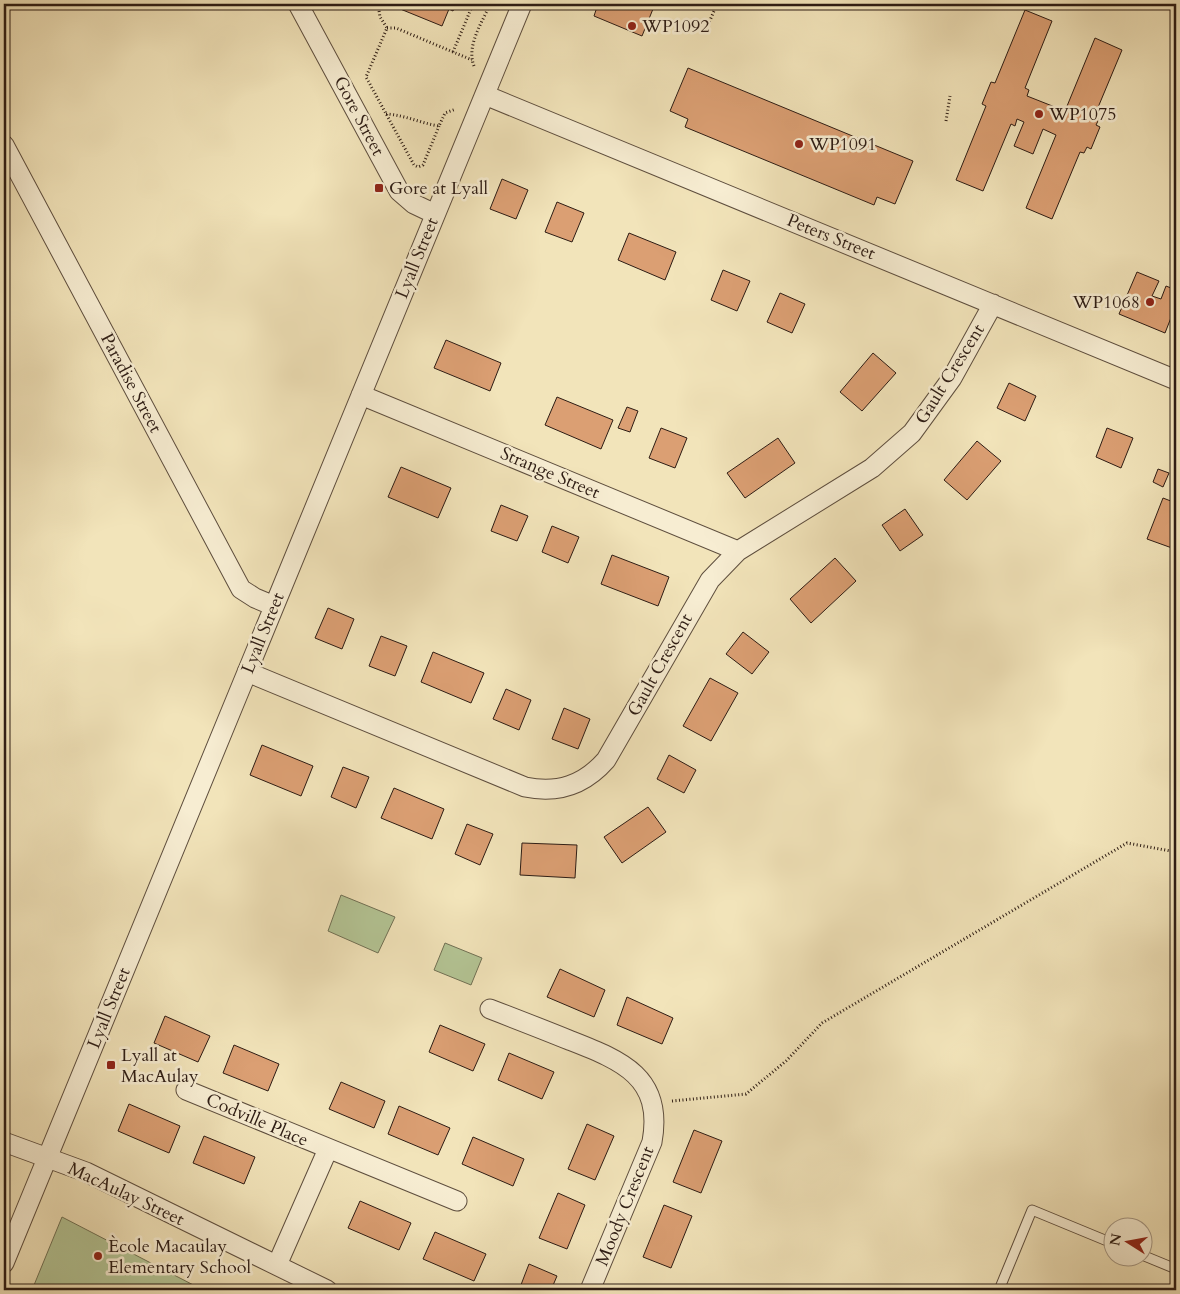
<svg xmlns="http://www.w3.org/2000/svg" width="1180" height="1294" viewBox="0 0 1180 1294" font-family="Cardo,serif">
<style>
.green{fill:#b4c595;stroke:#707054}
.building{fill:#db9f73;stroke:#2d1c14}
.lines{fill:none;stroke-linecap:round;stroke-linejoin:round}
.service-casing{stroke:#5e4e3e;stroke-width:11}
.minor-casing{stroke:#5e4e3e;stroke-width:21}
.path{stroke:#2d1c14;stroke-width:3;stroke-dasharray:1 2.5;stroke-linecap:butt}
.service{stroke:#f7edd2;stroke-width:9}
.minor{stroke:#f7edd2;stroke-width:19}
.poi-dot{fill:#8f2418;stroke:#f7edd2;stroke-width:2}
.labels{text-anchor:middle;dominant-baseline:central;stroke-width:5;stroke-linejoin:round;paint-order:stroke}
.poi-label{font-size:18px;fill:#2d1c14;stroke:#f7edd2;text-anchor:start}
.street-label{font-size:18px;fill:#2d1c14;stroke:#f7edd2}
</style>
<rect width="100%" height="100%" fill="#f2e4ba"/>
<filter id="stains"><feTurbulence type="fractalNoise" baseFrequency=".004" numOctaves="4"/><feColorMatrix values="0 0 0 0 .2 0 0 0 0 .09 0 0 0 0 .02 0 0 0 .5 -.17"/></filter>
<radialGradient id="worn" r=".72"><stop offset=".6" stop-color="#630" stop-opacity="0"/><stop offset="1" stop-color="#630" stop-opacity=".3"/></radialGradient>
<path class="green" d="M341,895L395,917L378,953L328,931Z
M445,943L482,958L471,985L434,970Z
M62,1217L203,1290H32Z"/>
<path class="building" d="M388,4H456L453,11L449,9L442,26Z
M598,4H655L642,36L594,16Z
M1025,10L1052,21L1025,88L1029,90L1027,96L1065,111L1095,38L1122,50L1094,117L1099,119L1096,125L1100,127L1091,149L1087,147L1084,153L1080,152L1052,219L1026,208L1056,135L1043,129L1033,154L1014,146L1024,122L1017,119L1015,126L1011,124L983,191L956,180L986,106L982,104L991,82L995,83Z
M688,68L913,161L895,204L877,197L874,205L685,127L688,119L670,111Z
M502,179L528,190L516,219L490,209Z
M557,202L584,213L572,242L545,232Z
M629,233L676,252L665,280L618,260Z
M723,270L750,281L737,311L711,300Z
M1137,272L1159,281L1152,296L1161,299L1166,286L1176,290V305L1165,333L1119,314Z
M780,293L805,304L792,333L767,322Z
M446,340L501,363L490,391L434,368Z
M873,353L896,373L862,411L840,392Z
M1009,383L1036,396L1025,421L997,408Z
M557,397L613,420L601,449L545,425Z
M627,407L638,411L630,432L618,428Z
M661,428L687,438L675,468L649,458Z
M1107,428L1133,438L1121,468L1096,457Z
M778,438L795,463L745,498L727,473Z
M977,441L1001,461L967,500L944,480Z
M401,467L451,488L438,518L388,497Z
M1158,469L1169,473L1163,487L1153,482Z
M1163,498L1176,503V537L1172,548L1147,539Z
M501,505L528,516L517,541L491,531Z
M905,509L923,535L900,551L882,525Z
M552,526L579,537L568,563L542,552Z
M612,555L669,577L658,606L601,584Z
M835,558L856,581L811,623L790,599Z
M328,608L354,619L342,649L315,638Z
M743,632L769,652L752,674L726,654Z
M381,636L407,646L395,676L369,666Z
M433,652L484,673L471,703L421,682Z
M710,678L738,693L711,741L683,726Z
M506,689L531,700L519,730L493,719Z
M564,708L590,719L578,749L552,739Z
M262,745L313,766L301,796L250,775Z
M669,755L696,770L684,793L657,779Z
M343,767L369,777L356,808L331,797Z
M394,788L444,809L432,839L381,818Z
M648,807L666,832L622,863L604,837Z
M467,824L493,834L480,865L455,854Z
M522,843L577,845L575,878L520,875Z
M560,969L605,990L594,1017L547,997Z
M627,997L673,1018L662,1044L617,1025Z
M165,1016L210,1036L198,1062L154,1043Z
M440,1025L485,1044L473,1071L429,1052Z
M234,1045L279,1064L268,1091L223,1073Z
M509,1053L554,1072L542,1099L498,1080Z
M341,1082L385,1101L374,1128L329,1109Z
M129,1104L180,1126L169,1153L118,1131Z
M399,1106L450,1128L438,1155L388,1134Z
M587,1124L614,1136L595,1180L568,1169Z
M694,1130L722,1141L701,1193L673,1182Z
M204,1136L255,1157L244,1184L193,1163Z
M473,1137L524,1159L513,1186L462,1164Z
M558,1193L585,1205L567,1249L539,1238Z
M360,1201L411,1223L399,1250L348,1228Z
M664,1205L692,1216L671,1268L643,1257Z
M435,1232L486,1254L474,1281L423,1259Z
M529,1264L557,1276L551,1290H519Z"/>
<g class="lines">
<defs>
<path id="service" d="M1142,1255L1176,1269
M999,1290L1032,1210L1112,1243"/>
<path id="minor" d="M298,4L399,191L414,204L435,214
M485,95L1176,380
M4,145L241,589L255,598L274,606
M361,395L738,551
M247,672L525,787C558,794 584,785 606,760L710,580L738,551L872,468L912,433L952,378L993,304
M490,1009C516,1019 542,1029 569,1040C620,1060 664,1076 652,1142L590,1290
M186,1090L457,1201
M4,1142L86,1172L327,1290
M4,1263L522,4
M277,1265L328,1149"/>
</defs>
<use href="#service" class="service-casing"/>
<use href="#minor" class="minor-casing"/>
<path class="path" d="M378,4L380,17L387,28L366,77L414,165L418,167L423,165L439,126
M708,25L717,4
M387,28H396L472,60
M453,52L473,4
M474,66C466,46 482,23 490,4
M386,114C405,115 420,123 439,126L445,113L456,109
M946,121L950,96
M672,1101L746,1094L786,1061L822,1023L1127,843L1176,852"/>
<use href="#service" class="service"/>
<use href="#minor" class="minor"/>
</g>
<g class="poi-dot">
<circle cx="632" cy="26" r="5"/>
<circle cx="1039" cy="114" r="5"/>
<circle cx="799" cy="144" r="5"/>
<rect x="374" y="183" width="10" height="10" rx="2.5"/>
<circle cx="1150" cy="302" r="5"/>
<rect x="106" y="1060" width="10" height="10" rx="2.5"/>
<circle cx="98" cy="1256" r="5"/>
</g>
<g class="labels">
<g class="poi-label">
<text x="642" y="26">WP1092</text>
<text x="1049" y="114">WP1075</text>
<text x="809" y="144">WP1091</text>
<text x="389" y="188">Gore at Lyall</text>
<text x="1140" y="302" text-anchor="end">WP1068</text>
<text x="121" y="1055">Lyall at<tspan x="121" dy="21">MacAulay</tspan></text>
<text x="108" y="1246">Ècole Macaulay<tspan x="108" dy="21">Elementary School</tspan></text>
</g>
<g class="street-label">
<text transform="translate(359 116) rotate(62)">Gore Street</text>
<text transform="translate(831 237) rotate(22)">Peters Street</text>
<text transform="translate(417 258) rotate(-68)">Lyall Street</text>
<text transform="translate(950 374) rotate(-58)">Gault Crescent</text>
<text transform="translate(131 383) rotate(62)">Paradise Street</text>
<text transform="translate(550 473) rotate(23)">Strange Street</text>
<text transform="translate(263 633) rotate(-68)">Lyall Street</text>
<text transform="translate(660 665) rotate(-61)">Gault Crescent</text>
<text transform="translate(109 1008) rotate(-68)">Lyall Street</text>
<text transform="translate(257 1120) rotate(23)">Codville Place</text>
<text transform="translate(126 1194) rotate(25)">MacAulay Street</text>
<text transform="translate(625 1206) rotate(-68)">Moody Crescent</text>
</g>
</g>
<rect width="1180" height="1294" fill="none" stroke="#f2e4ba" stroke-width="20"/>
<rect x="5" y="5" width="1170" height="1284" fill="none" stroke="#2d1c14" stroke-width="2.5"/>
<rect x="10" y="10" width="1160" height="1274" fill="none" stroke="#2d1c14"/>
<g transform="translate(1128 1242) rotate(281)"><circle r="24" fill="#f7edd2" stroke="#a69986"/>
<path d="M0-4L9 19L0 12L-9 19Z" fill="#8f2418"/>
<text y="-8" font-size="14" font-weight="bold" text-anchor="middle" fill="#2d1c14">N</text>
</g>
<rect width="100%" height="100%" filter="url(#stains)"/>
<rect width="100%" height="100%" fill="url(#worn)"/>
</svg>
